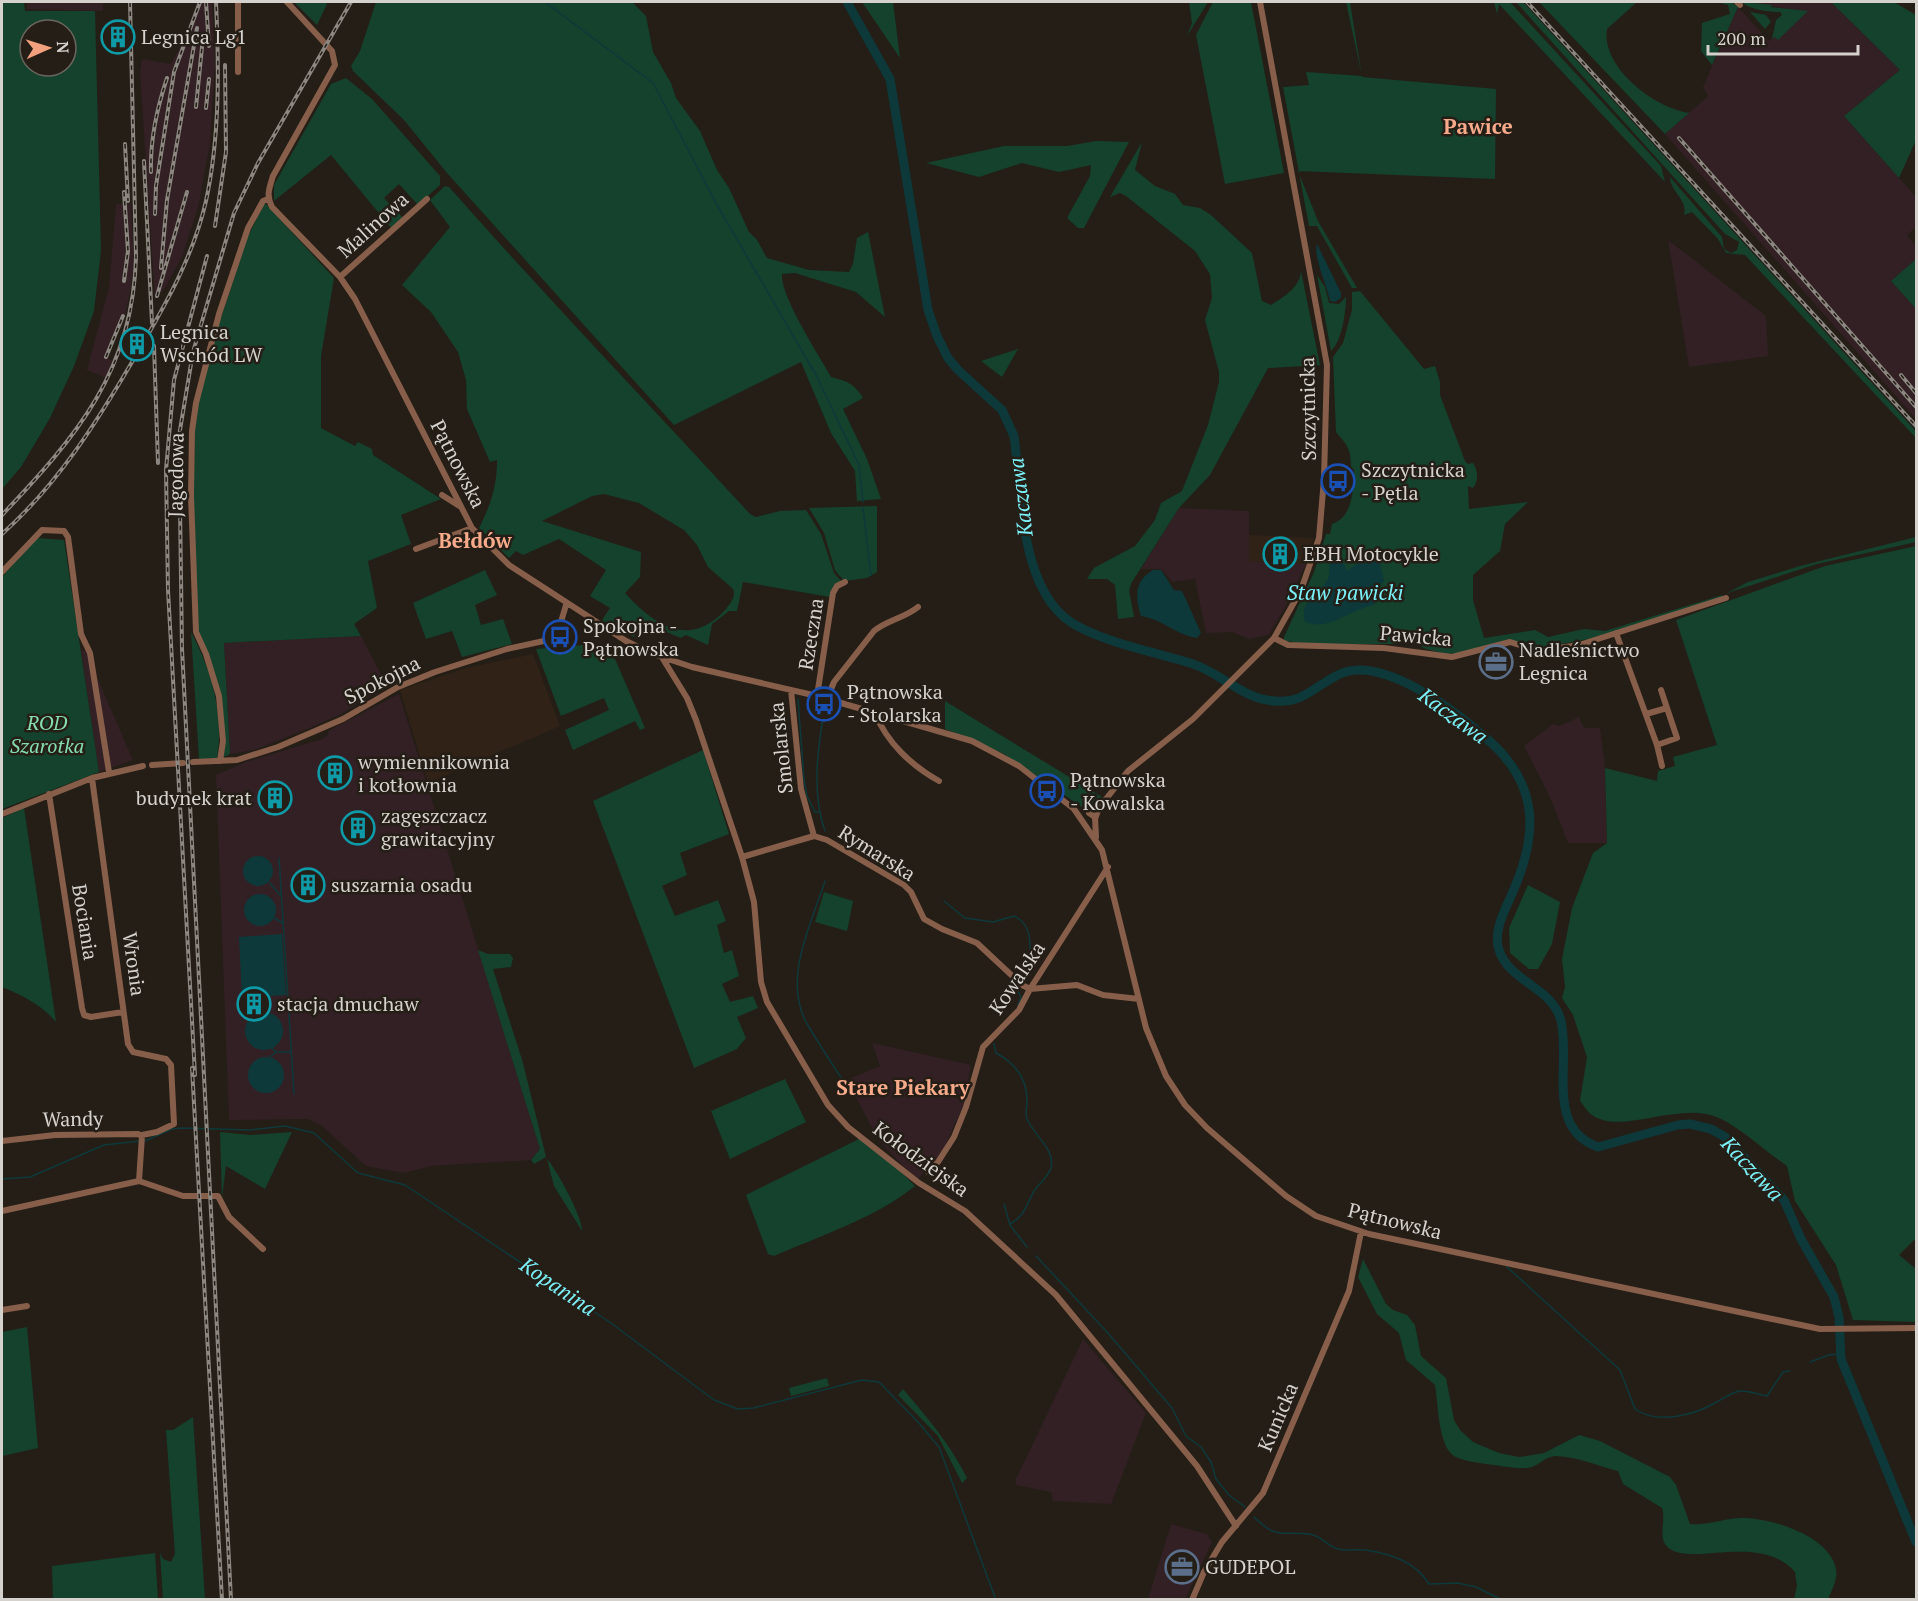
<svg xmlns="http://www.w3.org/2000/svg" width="1918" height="1601" viewBox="0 0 1918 1601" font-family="'PT Serif',serif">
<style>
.commercial{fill:#312217}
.industrial{fill:#322024}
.green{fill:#14422c;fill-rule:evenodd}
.water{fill:#0e393b}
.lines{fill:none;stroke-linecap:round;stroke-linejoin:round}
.stream{stroke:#0e393b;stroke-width:1.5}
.river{stroke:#0e393b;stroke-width:9}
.minor{stroke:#875e4a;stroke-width:6}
.rail-casing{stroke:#8c8781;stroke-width:4}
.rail{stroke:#241e16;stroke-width:1.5;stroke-dasharray:4.5;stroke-linecap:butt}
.labels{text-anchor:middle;stroke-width:5;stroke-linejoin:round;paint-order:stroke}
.poi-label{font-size:20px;fill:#d5d1cc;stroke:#241e16;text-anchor:start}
.street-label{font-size:20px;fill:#d5d1cc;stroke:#241e16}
.park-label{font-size:20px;font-style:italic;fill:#85dcaf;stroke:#241e16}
.neighbourhood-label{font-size:21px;font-weight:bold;fill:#f7ab8b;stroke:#241e16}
.water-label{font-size:21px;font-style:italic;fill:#7bf0f7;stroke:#241e16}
</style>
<rect width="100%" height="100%" fill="#241e16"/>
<!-- commercial -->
<path class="commercial" d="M1249 535 1314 538 1306 564 1249 561Z
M533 654 560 726 428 783 400 690 466 668Z"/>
<!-- industrial -->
<path class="industrial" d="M27 2H103V11L27 9Z
M198 2H212L215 65 210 143 198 208 182 257 165 288 155 300 140 72 142 59 171 64 183 41Z
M1746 2H1831L1900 70 1844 116 1916 197V227L1907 235 1916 246V259L1891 281 1916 309V419L1665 134 1708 96 1703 87 1738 7 1769 41 1775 36 1778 39 1807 12Z
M116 204H131L134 267 126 312 107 358 113 361 106 378 87 370 109 287Z
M1668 240 1766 316 1768 356 1689 367Z
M1179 508 1249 511V561L1306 564 1288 602 1269 635 1249 639 1232 632 1206 633 1195 579 1172 582 1161 569H1141Z
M361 636 387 686 341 714 312 727 254 750 230 754 224 643Z
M91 649 96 675 133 760 99 772 81 651Z
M399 694 540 1149 531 1160 431 1166 404 1173 366 1166 322 1126 308 1119 229 1120 216 775 246 762 322 739 328 735V731Z
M1579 717 1584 728H1600L1605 768 1607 843H1568L1549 795 1524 746 1553 724 1560 726Z
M872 1043 971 1065 963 1106 941 1155 917 1180 879 1141 847 1080 880 1066Z
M1083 1339 1146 1413 1111 1504 1053 1501 1051 1492 1016 1485V1479Z
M1171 1524 1207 1534 1212 1542 1185 1599H1148Z"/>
<!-- green -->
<path class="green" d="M2 2H24L25 11H95L101 250 94 311 74 366 50 418 21 467 2 489ZM30 30H66V66H30Z
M294 2H325L327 4 317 25Z
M376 2H632L646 16 653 52 671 83 676 98 700 131 717 170 729 188 749 232 757 240 767 258 809 270 849 272 853 264 857 238 868 232 885 317 856 292 795 273 782 274C780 296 819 355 831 377 846 381 854 383 863 398L843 409 867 459 881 499 857 501 855 471 831 433 801 362 674 425 447 173 404 120 353 71 351 66 360 51Z
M862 2H893L900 58Z
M1189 2H1208L1187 36 1192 23Z
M1213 2H1251L1284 173 1225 184 1196 35Z
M1346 2H1350L1362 77 1496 89 1495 179 1298 171 1318 221 1357 288H1352L1317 226H1309L1283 87 1309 85 1306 72 1362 76Z
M1494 2H1510L1661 166 1665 182 1499 4 1497 14Z
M1516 2H1523L1915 430 1916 438 1745 255 1726 253 1718 239 1692 212 1684 215C1688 199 1670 192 1670 177L1722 237 1724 249 1731 253 1737 250 1739 242 1725 234Z
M1539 2H1637L1607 29C1601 68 1655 108 1689 113L1665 134Z
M1718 2H1732L1738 7 1712 65 1701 51 1702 23 1730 14 1728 5Z
M1742 2 1772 5 1771 7 1808 11 1778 40 1775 37 1772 39 1776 20 1782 15 1780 12C1771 12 1749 10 1742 2Z
M1831 2H1894L1916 15V140L1899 178 1844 116 1900 70Z
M1750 12 1766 15 1771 22 1765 29Z
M346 78 372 99 440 176V185L418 205 399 184 384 198 403 218 392 229 331 155 274 201V185L331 84Z
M1096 141 1129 142 1084 228H1078L1067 218 1090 176 1091 165 1059 172 1022 163 979 177 926 163 1004 146H1067Z
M1142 142 1135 170 1155 186 1175 194 1183 205 1200 208 1211 215 1252 253 1262 301 1271 305C1284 297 1300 287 1301 271L1320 365 1268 368 1210 475 1179 508 1132 582 1129 590 1134 617 1118 619 1115 585 1107 579H1087L1094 568 1135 546 1155 520 1161 503 1182 491 1208 425 1219 382V372L1205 320 1212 298 1210 274 1195 251 1126 196 1120 193 1110 197Z
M445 186 449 187C547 298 650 405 750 514L756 517 780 511 806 510 821 534 834 573 842 582 830 597 743 582 737 611H729L712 624 708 645 686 635 681 638 642 622 634 637 602 620 610 608 590 596 606 570 559 539 523 555 516 551 509 558 479 528C491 504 497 486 497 460L490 462 467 409 466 380 458 352 431 312 402 285 450 227 430 200ZM604 494 639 503 684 530 697 545 708 567 733 589C736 597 731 602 726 609 690 649 655 626 625 593L640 577 641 552 542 521 592 496Z
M265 203 334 278 321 356V428L355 446 358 442 372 449 373 455 441 499 401 515 411 544 368 561 377 608 354 624 361 636 224 643 230 754 224 757 220 690 198 632 193 518 195 429 198 403 213 342 248 236Z
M1916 259V309L1891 281Z
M1317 275 1325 287 1329 303 1339 304 1346 297C1346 312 1342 341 1331 351Z
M1360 291 1424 369 1435 366 1440 382V395L1465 461 1468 464 1473 463C1478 470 1479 481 1473 488L1468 486 1469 509 1528 502 1505 524 1500 551 1473 575V600L1484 638 1535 630 1548 637 1584 629 1605 631 1722 595 1724 597 1589 639 1539 648 1508 640 1460 653 1446 654 1426 649 1411 641 1393 644H1312L1284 641V637L1314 572 1326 534H1330L1332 524C1354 516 1353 489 1354 470L1351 466C1351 448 1346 444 1336 432L1333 357 1343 343 1352 310V292Z
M1018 349 1002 377 981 361 1015 350Z
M877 506V572L867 578 844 581 835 570 824 533 809 508Z
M1916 537V542L1817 564 1727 593 1748 582 1800 566Z
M37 538 64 540 99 772 2 809V577Z
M1916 546V1238L1899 1255 1916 1269V1322L1853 1320 1836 1265 1795 1201 1787 1166C1766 1152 1741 1128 1719 1118 1680 1100 1621 1136 1592 1115 1587 1112 1584 1105 1580 1101L1587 1057 1573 1015 1562 998 1565 987 1562 959 1572 908 1593 853 1607 843 1605 768 1657 781 1658 771 1675 766 1673 757 1717 745 1676 620 1825 566Z
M485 570 497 595 475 605 481 625 503 619 512 644 462 657 452 631 426 639 413 603Z
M191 632C212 671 224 714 217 758L199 759Z
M583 645 615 659 645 728 640 730 635 721 573 750 565 730 609 710 604 698 561 716 536 649Z
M945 701 1102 797C1098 805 1091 809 1082 807L1004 754 945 729Z
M703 750 729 834 680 853 687 875 662 886 675 916 718 900 726 921 717 925 724 953 732 950 739 976 722 984 730 1002 753 996 758 1008 737 1017 746 1038 737 1049 694 1068 593 801Z
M24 808 56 1022C43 1006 22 995 2 987V818Z
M1528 885 1560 902 1552 944 1538 969H1529L1510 953 1509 928Z
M824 892 853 901 847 931 815 922Z
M478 950 488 954H510L513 958 511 967 493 969 523 1063 546 1157 534 1164 531 1160 540 1149Z
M785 1079 806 1122 730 1159 711 1111Z
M220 1132 250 1135 292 1132 265 1189 226 1166 222 1198Z
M859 1139 891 1162 915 1186C875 1218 820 1236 774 1256L768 1254 746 1195Z
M547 1159C557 1170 583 1218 582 1231L554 1186Z
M1363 1259 1386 1304 1393 1310 1407 1315 1415 1325 1421 1356 1446 1378 1454 1420 1460 1430 1473 1442 1499 1453 1519 1457 1544 1453 1579 1435 1600 1441 1670 1477 1676 1485 1690 1524C1709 1526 1726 1517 1745 1518 1773 1519 1830 1536 1836 1569 1838 1579 1832 1590 1828 1599H1794L1797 1586 1795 1572C1759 1530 1683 1571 1665 1544 1659 1536 1666 1518 1662 1508L1623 1484 1618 1471C1598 1466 1578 1457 1556 1456 1544 1456 1539 1467 1527 1468 1514 1469 1499 1465 1485 1464 1475 1462 1463 1461 1454 1456 1438 1446 1438 1402 1435 1385L1406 1360 1399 1333 1377 1314 1358 1277Z
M27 1327 38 1448 2 1456V1332Z
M827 1378 829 1386 791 1396 789 1388Z
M903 1389C927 1417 950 1444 967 1478L962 1483 938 1436 898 1395Z
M193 1417 205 1599H163L160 1553 163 1559 171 1562 175 1554 166 1430H173Z
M155 1553 158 1599H53L52 1566Z"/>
<!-- water -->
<path class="water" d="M1317 244 1341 293V298L1335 302 1330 301C1327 285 1313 257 1317 244Z
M1332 555 1340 556 1347 571 1365 558 1379 560 1384 581 1374 592 1366 594 1369 597 1377 598 1378 601C1373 607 1368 606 1361 609 1342 616 1326 630 1305 622 1298 598 1323 593 1328 578 1331 570 1328 562 1332 555Z
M1153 570H1161L1174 590 1182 591 1201 633 1197 638C1176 635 1162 619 1141 616 1135 597 1134 581 1153 570Z
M243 871a15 15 0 1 1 30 0a15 15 0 1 1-30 0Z
M244 910a16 16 0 1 1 32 0a16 16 0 1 1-32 0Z
M282 934 286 995 242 998 239 937Z
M245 1031a19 19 0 1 1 38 0a19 19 0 1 1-38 0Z
M248 1075a18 18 0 1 1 36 0a18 18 0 1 1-36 0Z"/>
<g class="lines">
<!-- stream -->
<path class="stream" d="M545 2 653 83 717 205 816 375 859 465 863 502
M863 508 871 575
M798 699 804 779 807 796 815 812H818
M825 831C811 793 818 745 825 706
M279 858 294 1094
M825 881C811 925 782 979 807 1024 818 1042 830 1061 842 1079L847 1082
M269 882 280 895
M944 901 965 918 993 922 1014 916C1032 924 1031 944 1029 961L1016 974
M274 918 283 923
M1011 979 1021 997 1018 1005
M994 1044 996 1053C1015 1063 1027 1078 1027 1101 1027 1106 1025 1114 1027 1119 1033 1134 1056 1150 1051 1168 1048 1177 1039 1184 1034 1191 1026 1205 1025 1216 1010 1224
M272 1048 276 1052H290
M270 1057 276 1052
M145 1141 172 1129 182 1128 249 1130 285 1126 314 1133 358 1173 405 1185 611 1323 714 1400 738 1409 753 1408 862 1380 879 1382 918 1422 939 1447 996 1600
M2 1179 30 1177 104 1145 140 1141
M1004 1204 1010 1225 1027 1247
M1036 1256 1107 1332 1172 1408 1186 1436 1201 1447 1211 1462 1216 1479 1229 1495 1245 1507
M1507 1267 1620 1370 1635 1409C1658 1425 1693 1415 1715 1403 1723 1399 1732 1392 1740 1391 1749 1390 1759 1395 1767 1396L1783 1372 1790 1371
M1810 1362 1829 1355 1840 1354
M1254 1517C1277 1540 1281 1531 1309 1534 1321 1535 1327 1546 1338 1549 1347 1551 1357 1549 1366 1550 1391 1554 1416 1562 1429 1584L1458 1583 1476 1587 1502 1600"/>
<!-- river -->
<path class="river" d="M847 2 890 79 928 310 937 336 948 358 958 370 1002 410 1014 436C1022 493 1019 598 1079 627 1114 645 1155 652 1193 664 1221 673 1244 700 1275 701 1303 703 1313 688 1336 676 1378 651 1455 711 1486 738 1540 784 1539 835 1511 896 1504 912 1493 932 1499 950 1509 982 1553 987 1561 1021 1571 1063 1545 1129 1598 1147L1678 1125 1690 1124 1711 1129 1725 1137 1784 1200 1801 1239 1834 1297 1839 1317 1841 1359 1916 1542"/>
<!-- minor -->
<path class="minor" d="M287 2 332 51 335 65 273 176C269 189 266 195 272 207L340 277 355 299 472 528 509 565 626 641 653 654 692 667 817 696 972 741 1019 766 1074 809 1102 850 1146 1028 1166 1076 1185 1105 1207 1128 1286 1196 1316 1216 1369 1234 1820 1329 1916 1328
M1737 2 1740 5
M238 72V2
M340 277 427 199
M442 495 461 507
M416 549 472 528
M2 572 42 530 64 531 68 537 81 634 90 653 109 772
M1616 633 1657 745 1677 738 1661 690
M1274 638 1288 645 1384 648 1452 657 1510 642 1538 651 1579 645 1726 598
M663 659 687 698 696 720 742 857 754 902 761 982 767 1002 828 1105 848 1127 919 1183 965 1211 1056 1295 1197 1466 1236 1526
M791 690 801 789 814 836
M817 696 833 593 837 586 845 582
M827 699 834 682 874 631C887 620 905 618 918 607
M875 713C887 743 912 766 939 781
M1646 714 1667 708
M1657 745 1662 766
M220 761 223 741 219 696 206 654 196 632 191 496 192 431 196 403 219 314 248 228 263 201 268 199
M193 762 237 760 278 747 343 719 398 687 435 672 507 649 553 639 558 632 566 605
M152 765 183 763
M92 778 128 1044 133 1052 166 1059 171 1065 174 1124 157 1132 142 1135
M49 794 82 1008 84 1015 91 1017 123 1012
M1089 813 1095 817 1096 837
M2 814 92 778 143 766
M1095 819 1099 808 1128 771 1193 719 1274 638 1301 590 1319 538 1324 479 1327 365 1260 2
M742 857 814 836 827 840 904 885 911 892 924 919 942 929 977 943 1022 985 1030 989 1077 985 1103 995 1139 999
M2 1141 55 1135 138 1134 142 1136 139 1181 2 1211
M928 1172 938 1162 954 1137 966 1107 983 1047 1019 1010 1030 989 1108 867
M139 1181 183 1196H218L229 1217 263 1249
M2 1310 27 1306
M1192 1600 1204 1572 1222 1542 1263 1493 1349 1291 1361 1232"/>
<!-- rail casing -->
<g class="rail-casing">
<path id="rail" d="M206 2 209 46
M1527 2 1916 426
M196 107 203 37
M206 108 209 79
M1679 138 1916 407
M125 144 128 201
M144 161 152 323
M151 172C150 140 157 108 167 78
M124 192 128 251 124 281
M155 214 156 186 174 72 200 2
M215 226 226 152 225 65
M161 268 167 200 197 28
M157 296 187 192
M154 346 158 463
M106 357 123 316
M1901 375 1916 393
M2 515C77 436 133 371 136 257L130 2
M2 534C58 484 97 422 135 357 164 307 193 258 206 201 220 137 219 67 216 2
M192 1068 222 1600
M195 1075 168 590 166 470 174 380 207 256
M231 1600 182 649 179 436 193 352 234 213 258 163 351 2"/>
</g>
<!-- rail -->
<use href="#rail" class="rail"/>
</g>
<!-- icons -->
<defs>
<g id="building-ring" transform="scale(1.725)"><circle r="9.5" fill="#241e16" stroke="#0f9aa8" stroke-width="1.5"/><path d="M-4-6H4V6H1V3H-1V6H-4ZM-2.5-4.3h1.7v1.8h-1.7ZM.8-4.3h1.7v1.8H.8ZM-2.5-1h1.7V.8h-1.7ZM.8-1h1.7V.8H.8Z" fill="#0f9aa8"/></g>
<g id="bus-ring" transform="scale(1.725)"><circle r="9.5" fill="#241e16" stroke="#1a4fb4" stroke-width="1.5"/><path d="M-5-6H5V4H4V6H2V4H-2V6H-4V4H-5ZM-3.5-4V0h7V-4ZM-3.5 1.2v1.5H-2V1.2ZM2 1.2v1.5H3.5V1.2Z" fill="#1a4fb4"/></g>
<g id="office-ring" transform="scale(1.725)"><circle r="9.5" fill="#241e16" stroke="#5c6f8a" stroke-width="1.5"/><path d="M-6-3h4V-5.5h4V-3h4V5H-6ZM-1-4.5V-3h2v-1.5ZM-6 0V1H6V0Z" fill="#5c6f8a"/></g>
</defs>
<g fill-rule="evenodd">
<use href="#building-ring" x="118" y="37"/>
<use href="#building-ring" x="137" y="344"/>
<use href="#bus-ring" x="1338" y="481"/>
<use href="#building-ring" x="1280" y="554"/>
<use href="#bus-ring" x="560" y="637"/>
<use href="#office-ring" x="1496" y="662"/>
<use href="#bus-ring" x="824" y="704"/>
<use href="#building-ring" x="335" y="773"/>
<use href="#bus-ring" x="1047" y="791"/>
<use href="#building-ring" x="275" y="798"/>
<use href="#building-ring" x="358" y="828"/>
<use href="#building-ring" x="308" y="885"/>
<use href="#building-ring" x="254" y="1004"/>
<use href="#office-ring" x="1182" y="1567"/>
</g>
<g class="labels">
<!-- poi labels -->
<g class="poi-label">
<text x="141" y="44">Legnica Lg1</text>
<text x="160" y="339">Legnica<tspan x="160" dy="23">Wschód LW</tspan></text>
<text x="1361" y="477">Szczytnicka<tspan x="1361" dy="23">- Pętla</tspan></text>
<text x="1303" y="561">EBH Motocykle</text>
<text x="583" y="633">Spokojna -<tspan x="583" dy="23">Pątnowska</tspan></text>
<text x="1519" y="657">Nadleśnictwo<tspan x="1519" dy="23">Legnica</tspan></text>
<text x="847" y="699">Pątnowska<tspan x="847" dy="23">- Stolarska</tspan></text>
<text x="358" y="769">wymiennikownia<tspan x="358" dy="23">i kotłownia</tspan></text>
<text x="1070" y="787">Pątnowska<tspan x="1070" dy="23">- Kowalska</tspan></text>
<text x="252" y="805" text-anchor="end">budynek krat</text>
<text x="381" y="823">zagęszczacz<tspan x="381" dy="23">grawitacyjny</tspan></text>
<text x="331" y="892">suszarnia osadu</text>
<text x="277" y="1011">stacja dmuchaw</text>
<text x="1205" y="1574">GUDEPOL</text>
</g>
<!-- street labels -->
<g class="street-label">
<text transform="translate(373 225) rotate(-42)" y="7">Malinowa</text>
<text transform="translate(1308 409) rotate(-91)" y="7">Szczytnicka</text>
<text transform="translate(458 464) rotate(63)" y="7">Pątnowska</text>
<text transform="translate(176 475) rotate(-89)" y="7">Jagodowa</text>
<text transform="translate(811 634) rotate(-81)" y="7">Rzeczna</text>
<text transform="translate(1416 636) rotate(5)" y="7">Pawicka</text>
<text transform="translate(382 680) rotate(-27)" y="7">Spokojna</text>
<text transform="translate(781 748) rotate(-96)" y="7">Smolarska</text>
<text transform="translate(877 853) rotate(32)" y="7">Rymarska</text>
<text transform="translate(85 922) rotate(81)" y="7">Bociania</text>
<text transform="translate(134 964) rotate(82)" y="7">Wronia</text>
<text transform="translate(1017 978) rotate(-56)" y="7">Kowalska</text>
<text transform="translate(73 1119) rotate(-1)" y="7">Wandy</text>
<text transform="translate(921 1159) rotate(36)" y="7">Kołodziejska</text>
<text transform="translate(1395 1221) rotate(14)" y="7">Pątnowska</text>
<text transform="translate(1278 1417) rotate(-67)" y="7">Kunicka</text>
</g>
<!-- park labels -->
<g class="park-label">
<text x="47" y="730">ROD<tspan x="47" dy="23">Szarotka</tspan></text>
</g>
<!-- neighbourhood labels -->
<g class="neighbourhood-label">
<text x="1478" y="134">Pawice</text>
<text x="475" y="548">Bełdów</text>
<text x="903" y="1095">Stare Piekary</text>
</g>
<!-- water labels -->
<g class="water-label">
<text transform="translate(1021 497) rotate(-97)" y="7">Kaczawa</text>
<text x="1345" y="600">Staw pawicki</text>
<text transform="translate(1453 716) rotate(36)" y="7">Kaczawa</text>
<text transform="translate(1752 1169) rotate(47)" y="7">Kaczawa</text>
<text transform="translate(558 1287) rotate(34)" y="7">Kopanina</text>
</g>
</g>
<!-- border -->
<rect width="1918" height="1601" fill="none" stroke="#d5d1cc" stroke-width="6"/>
<!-- north arrow -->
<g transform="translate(48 48) rotate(87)"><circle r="28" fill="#241e16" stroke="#6b665f" stroke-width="1.5"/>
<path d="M0-4.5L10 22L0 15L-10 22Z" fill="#f2a17e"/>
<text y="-9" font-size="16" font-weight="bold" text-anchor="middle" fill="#d5d1cc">N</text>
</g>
<!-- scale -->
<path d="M1708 45v9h150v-9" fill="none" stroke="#d5d1cc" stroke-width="3"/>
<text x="1717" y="45" font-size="18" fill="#d5d1cc" stroke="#241e16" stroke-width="4.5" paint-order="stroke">200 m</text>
</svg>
